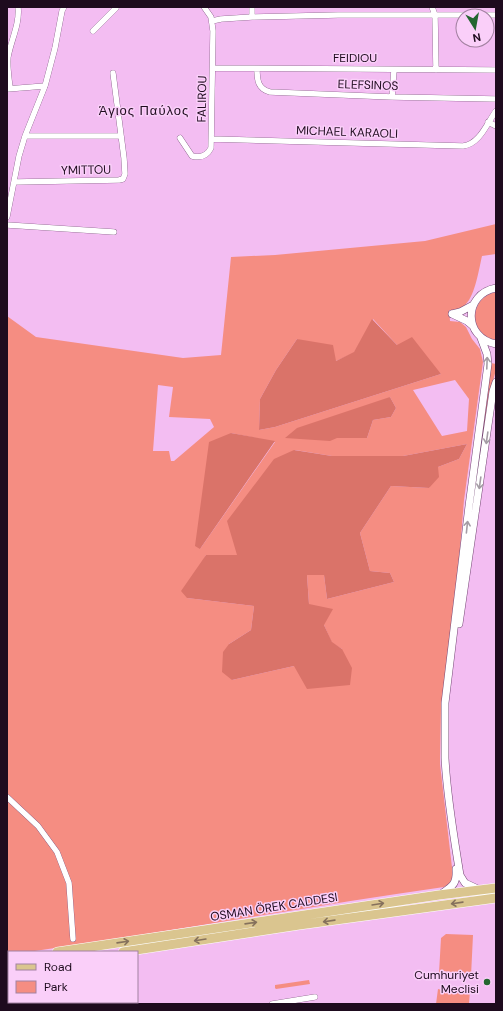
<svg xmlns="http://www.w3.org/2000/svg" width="503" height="1011" viewBox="0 0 503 1011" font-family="'DM Sans',sans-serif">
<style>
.green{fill:#f58d82;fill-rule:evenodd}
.forest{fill:#da7369}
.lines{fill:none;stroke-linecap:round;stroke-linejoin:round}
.minor-casing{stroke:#734473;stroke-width:6}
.tertiary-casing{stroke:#734473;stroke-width:8}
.primary-casing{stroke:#fff;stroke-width:10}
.minor{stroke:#fff;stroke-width:5.5}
.tertiary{stroke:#fff;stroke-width:7}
.primary{stroke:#dac58f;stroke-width:9}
.oneway{stroke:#a59da5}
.oneway2{stroke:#85715c}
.poi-dot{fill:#246630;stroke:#facff9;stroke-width:1.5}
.labels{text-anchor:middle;stroke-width:3;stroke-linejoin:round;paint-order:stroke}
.street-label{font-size:12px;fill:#1e0b1e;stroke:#facff9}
.poi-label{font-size:12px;fill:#1e0b1e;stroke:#facff9;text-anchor:end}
.neighbourhood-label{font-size:13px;letter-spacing:1px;fill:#1e0b1e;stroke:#facff9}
</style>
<rect width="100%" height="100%" fill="#f3bdf2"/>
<!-- green -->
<path class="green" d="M496 224V254L482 256C479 269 475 295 466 304 462 309 455 310 449 310L450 321 460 322 466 327 472 339 480 349 483 362 464 500 460 550 441 709 440 764 453 876 450 883 444 887C305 907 167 932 28 952H9V955H7V316L36 337 183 358 221 355 231 257 275 255 425 241ZM373 319 397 345 441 374 275 427 259 430 260 399 276 370 297 339 336 361 354 353ZM455 380 469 399 467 431 442 436 413 390ZM158 385 173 387 169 417 210 419 214 427 174 461H171L169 451H153ZM390 397 396 408 391 417 373 420 367 438H337ZM231 433 275 442 200 549ZM467 444 459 459 438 467 429 488 391 486 360 533 370 571 390 573 394 582 327 599 324 575H307L309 604 324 625 332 643 342 649 294 666 232 680 229 644 251 630 254 606 187 598 206 555H237L295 450 332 456H403Z
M496 292V340C468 335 468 298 496 292Z
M491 363 496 364V370L491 388 458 608Z
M446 934 473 935 471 976H469V974L443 971V973H439L441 938Z
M309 980 310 984 276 989 275 988V985Z
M7 981H9V1002H87V1004H7Z
M438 989 442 990 468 992V990H470L469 1004H436Z"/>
<!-- forest -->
<path class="forest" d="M372 319 397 345 412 337 441 374 275 427 259 430 260 399 276 370 297 339 333 345 336 361 354 352Z
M390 397 396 408 391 417 373 420 367 438H337L330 441 285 438 297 428Z
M231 433 275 441 200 549 195 546 209 442Z
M467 444 459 459 438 467 439 477 429 488 391 486 360 533 370 571 390 573 394 582 327 599 324 575H307L309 604 333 609 324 625 332 642 342 649 352 668 350 685 307 689 294 666 232 680 222 672 223 652 229 644 251 630 254 606 187 598 181 591 206 555H237L227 521 274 459 294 450 332 456H403Z
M68 1002H125L126 1004H68Z"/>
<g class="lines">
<!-- minor casing -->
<g class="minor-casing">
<path id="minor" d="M252 7V17
M432 7 435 15 436 70
M212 21 221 19 252 17 338 15H496
M93 31 116 8 115 7
M213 68 496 70
M257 69C257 80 258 89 270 92L392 97 496 99
M10 88C9 78 7 67 8 57 11 40 20 24 18 7
M7 89 45 86
M392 97 394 70
M488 122 496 126
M25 136H121
M180 138 192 156C200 158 207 156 211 148L213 31 211 17 204 7
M212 139 463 146C480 144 487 123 496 111
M15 182 119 180 123 179 125 174 124 158 113 73
M7 217 19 156 25 136 45 86 55 48 62 11 64 7
M7 225 114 232
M7 797 38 826 57 852 69 883 73 939
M272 1004 315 997"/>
</g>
<!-- tertiary casing -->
<g class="tertiary-casing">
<path id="tertiary" d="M496 288C463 294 463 338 496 344
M452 314 467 321 473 326
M452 314 460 312 473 305
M459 624 493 391 496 382
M480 890 465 883 460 875C454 837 447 798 445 758 445 740 445 721 445 703L469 506 488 364 487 354 481 338
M441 894C453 886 457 884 456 869"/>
</g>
<!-- primary casing -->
<g class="primary-casing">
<path id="primary" d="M57 952 439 895 496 888
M123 952 299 925 496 898
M7 960 9 959
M7 970 9 969"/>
</g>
<!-- minor -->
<use href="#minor" class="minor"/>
<!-- tertiary -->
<use href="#tertiary" class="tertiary"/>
<!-- primary -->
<use href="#primary" class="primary"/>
</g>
<!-- one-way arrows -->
<defs><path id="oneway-shaft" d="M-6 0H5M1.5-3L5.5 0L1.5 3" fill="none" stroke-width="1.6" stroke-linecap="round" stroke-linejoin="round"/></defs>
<g class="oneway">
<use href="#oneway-shaft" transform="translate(487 363) rotate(-88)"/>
<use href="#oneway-shaft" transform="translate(487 438) rotate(98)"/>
<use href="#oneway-shaft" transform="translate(480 483) rotate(98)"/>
<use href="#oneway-shaft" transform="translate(467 527) rotate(-84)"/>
</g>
<g class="oneway2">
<use href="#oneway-shaft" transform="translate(457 903) rotate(172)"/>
<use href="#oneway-shaft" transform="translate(378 904) rotate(-9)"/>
<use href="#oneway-shaft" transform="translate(329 921) rotate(172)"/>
<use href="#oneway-shaft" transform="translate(251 923) rotate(-8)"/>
<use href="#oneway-shaft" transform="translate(200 940) rotate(171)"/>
<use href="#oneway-shaft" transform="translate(123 942) rotate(-8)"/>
</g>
<!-- markers -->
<circle class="poi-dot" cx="487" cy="982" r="4"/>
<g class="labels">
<!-- street labels -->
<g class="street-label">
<text x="355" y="62">FEIDIOU</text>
<text transform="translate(368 85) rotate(2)" y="4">ELEFSINOS</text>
<text transform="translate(202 99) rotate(-89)" y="4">FALIROU</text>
<text transform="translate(347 132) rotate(2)" y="4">MICHAEL KARAOLI</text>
<text transform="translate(86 170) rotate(-1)" y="4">YMITTOU</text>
<text transform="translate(274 907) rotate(-9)" y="4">OSMAN ÖREK CADDESI</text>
</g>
<!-- poi labels -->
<g class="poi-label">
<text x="479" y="979">Cumhuriyet<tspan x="479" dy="14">Meclisi</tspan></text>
</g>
<!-- neighbourhood labels -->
<g class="neighbourhood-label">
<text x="144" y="115">Άγιος Παύλος</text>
</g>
</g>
<!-- border -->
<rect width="503" height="1011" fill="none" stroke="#1e0b1e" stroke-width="16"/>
<!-- legend -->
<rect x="8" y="951" width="130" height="52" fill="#facff9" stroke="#a281a1"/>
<rect x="16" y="964" width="20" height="6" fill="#dac58f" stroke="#a281a1"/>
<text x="44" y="971" font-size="12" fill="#1e0b1e">Road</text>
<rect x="16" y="981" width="20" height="12" fill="#f58d82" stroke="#a281a1"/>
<text x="44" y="991" font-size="12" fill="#1e0b1e">Park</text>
<!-- north arrow -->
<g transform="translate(475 28) rotate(169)"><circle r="19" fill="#facff9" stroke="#a281a1"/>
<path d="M0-3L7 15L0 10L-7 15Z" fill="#246630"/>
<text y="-6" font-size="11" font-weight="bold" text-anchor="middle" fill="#1e0b1e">N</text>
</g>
</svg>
